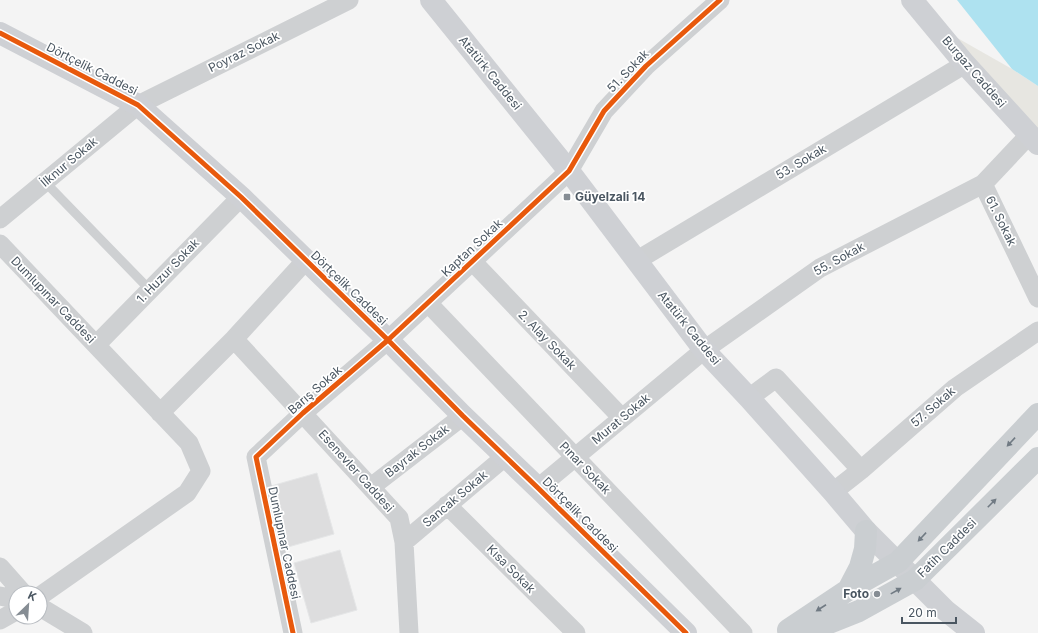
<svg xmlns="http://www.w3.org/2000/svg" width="1038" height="633" viewBox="0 0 1038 633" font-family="Inter,sans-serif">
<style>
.sand{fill:#e7e6e1}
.water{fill:#aee2f0}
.building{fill:#ddddde;stroke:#e5e6e7}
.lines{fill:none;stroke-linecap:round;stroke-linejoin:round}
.lane{stroke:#ced0d2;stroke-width:9}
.street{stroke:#ced0d2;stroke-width:19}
.secondary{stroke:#ced0d4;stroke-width:22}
.primary{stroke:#caced1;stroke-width:22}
.cycleway-casing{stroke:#fff;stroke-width:8}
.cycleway{stroke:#e8590c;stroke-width:5}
.oneway{fill:#707a83}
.poi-dot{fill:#868d94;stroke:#fff;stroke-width:1.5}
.labels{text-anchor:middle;stroke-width:3.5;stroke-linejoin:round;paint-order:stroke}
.street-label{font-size:12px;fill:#4a5661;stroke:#fff}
.poi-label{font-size:12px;font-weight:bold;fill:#4a5661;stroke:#fff;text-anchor:start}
</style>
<rect width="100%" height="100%" fill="#f4f4f4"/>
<!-- sand -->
<path class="sand" d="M931 23 1012 69 1038 86V148Z"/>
<!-- water -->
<path class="water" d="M957 0H1038V86L1012 69Z"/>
<!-- building -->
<path class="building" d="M317 473 334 534 288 547 271 486Z
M340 550 357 610 311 623 294 563Z"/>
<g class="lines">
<!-- lane -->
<path class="lane" d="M45 182 150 290"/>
<!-- street -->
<path class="street" d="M1030 134 983 184 1038 298
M0 219 138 105 349 0
M0 244 189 443 201 471 187 493 40 596
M472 261 622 418
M636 261 965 64
M428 303 743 633
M234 339 399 518 404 542 409 633
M96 345 241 197
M749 398 776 378 861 470
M160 413 234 339 306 260
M371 487 463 416
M538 488 704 350 820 268 983 184
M833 492 861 470 955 388 1038 331
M447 505 576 633
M404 542 506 456
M0 567 23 593
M0 596 16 599
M40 607 83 633
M0 620 16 611
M293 633 256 457 303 413 388 340 569 171 604 111 646 66 720 0"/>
<!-- secondary -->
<path class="secondary" d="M431 0 569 171 704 350 749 398 833 492 866 531 945 610 974 633
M912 0 965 64 1038 144
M0 33 138 105 241 197 388 340 463 416 538 488 686 633"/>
<!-- primary -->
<path class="primary" d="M848 590 898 562 1038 414
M788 630 848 590 860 567 865 549 866 531
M796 633 819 627 859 611 915 580 1038 458"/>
<!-- cycleway casing -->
<g class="cycleway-casing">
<path id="cycleway" d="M0 33 138 105 241 197 388 340 463 416 538 488 686 633
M293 633 256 457 303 413 388 340 569 171 604 111 646 66 720 0"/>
</g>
<!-- cycleway -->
<use href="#cycleway" class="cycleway"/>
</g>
<!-- one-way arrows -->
<defs><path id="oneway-solid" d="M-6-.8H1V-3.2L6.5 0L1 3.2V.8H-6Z"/></defs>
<g class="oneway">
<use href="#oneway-solid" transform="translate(1011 442) rotate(133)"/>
<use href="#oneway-solid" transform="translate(992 503) rotate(-45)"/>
<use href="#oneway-solid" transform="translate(922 537) rotate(133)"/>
<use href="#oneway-solid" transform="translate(896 591) rotate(-29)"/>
<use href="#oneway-solid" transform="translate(821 608) rotate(147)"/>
</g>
<!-- markers -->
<g class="poi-dot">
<rect x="563" y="193" width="8" height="8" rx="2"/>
<circle cx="877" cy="594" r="4"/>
</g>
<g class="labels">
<!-- street labels -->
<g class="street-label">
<text transform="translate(244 52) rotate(-26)" y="4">Poyraz Sokak</text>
<text transform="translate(92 69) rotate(27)" y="4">Dörtçelik Caddesi</text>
<text transform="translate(628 71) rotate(-46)" y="4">51. Sokak</text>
<text transform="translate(974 72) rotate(49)" y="4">Burgaz Caddesi</text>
<text transform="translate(490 73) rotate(51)" y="4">Atatürk Caddesi</text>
<text transform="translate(69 162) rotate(-40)" y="4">İlknur Sokak</text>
<text transform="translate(801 162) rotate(-31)" y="4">53. Sokak</text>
<text transform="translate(1001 221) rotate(64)" y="4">61. Sokak</text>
<text transform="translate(472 248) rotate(-43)" y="4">Kaptan Sokak</text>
<text transform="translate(839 259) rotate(-29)" y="4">55. Sokak</text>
<text transform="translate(168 271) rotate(-46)" y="4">1. Huzur Sokak</text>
<text transform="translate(349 288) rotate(44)" y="4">Dörtçelik Caddesi</text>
<text transform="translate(53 300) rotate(46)" y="4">Dumlupınar Caddesi</text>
<text transform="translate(689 328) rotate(51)" y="4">Atatürk Caddesi</text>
<text transform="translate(547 340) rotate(46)" y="4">2. Alay Sokak</text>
<text transform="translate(315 390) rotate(-41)" y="4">Barış Sokak</text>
<text transform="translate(933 407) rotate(-41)" y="4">57. Sokak</text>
<text transform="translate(621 419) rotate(-40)" y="4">Murat Sokak</text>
<text transform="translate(417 451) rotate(-38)" y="4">Bayrak Sokak</text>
<text transform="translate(585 468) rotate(46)" y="4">Pınar Sokak</text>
<text transform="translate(356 471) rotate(48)" y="4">Esenevler Caddesi</text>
<text transform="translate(455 499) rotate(-40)" y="4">Sancak Sokak</text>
<text transform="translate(580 515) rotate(45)" y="4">Dörtçelik Caddesi</text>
<text transform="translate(284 543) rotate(78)" y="4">Dumlupınar Caddesi</text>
<text transform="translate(947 548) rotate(-45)" y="4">Fatih Caddesi</text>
<text transform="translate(511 569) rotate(45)" y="4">Kısa Sokak</text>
</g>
<!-- poi labels -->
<g class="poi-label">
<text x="575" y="201">Güyelzali 14</text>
<text x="869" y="598" text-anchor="end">Foto</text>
</g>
</g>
<!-- north arrow -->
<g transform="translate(28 605) rotate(25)"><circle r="19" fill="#ffffff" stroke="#b7bbc0"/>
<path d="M0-3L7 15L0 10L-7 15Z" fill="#868d94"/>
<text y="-6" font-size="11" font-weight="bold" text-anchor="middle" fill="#4a5661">K</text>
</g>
<!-- scale -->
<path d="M902 617v6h54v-6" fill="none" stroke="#4a5661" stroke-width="2"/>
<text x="908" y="617" font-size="12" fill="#4a5661" stroke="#ffffff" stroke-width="3" paint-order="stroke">20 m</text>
</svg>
